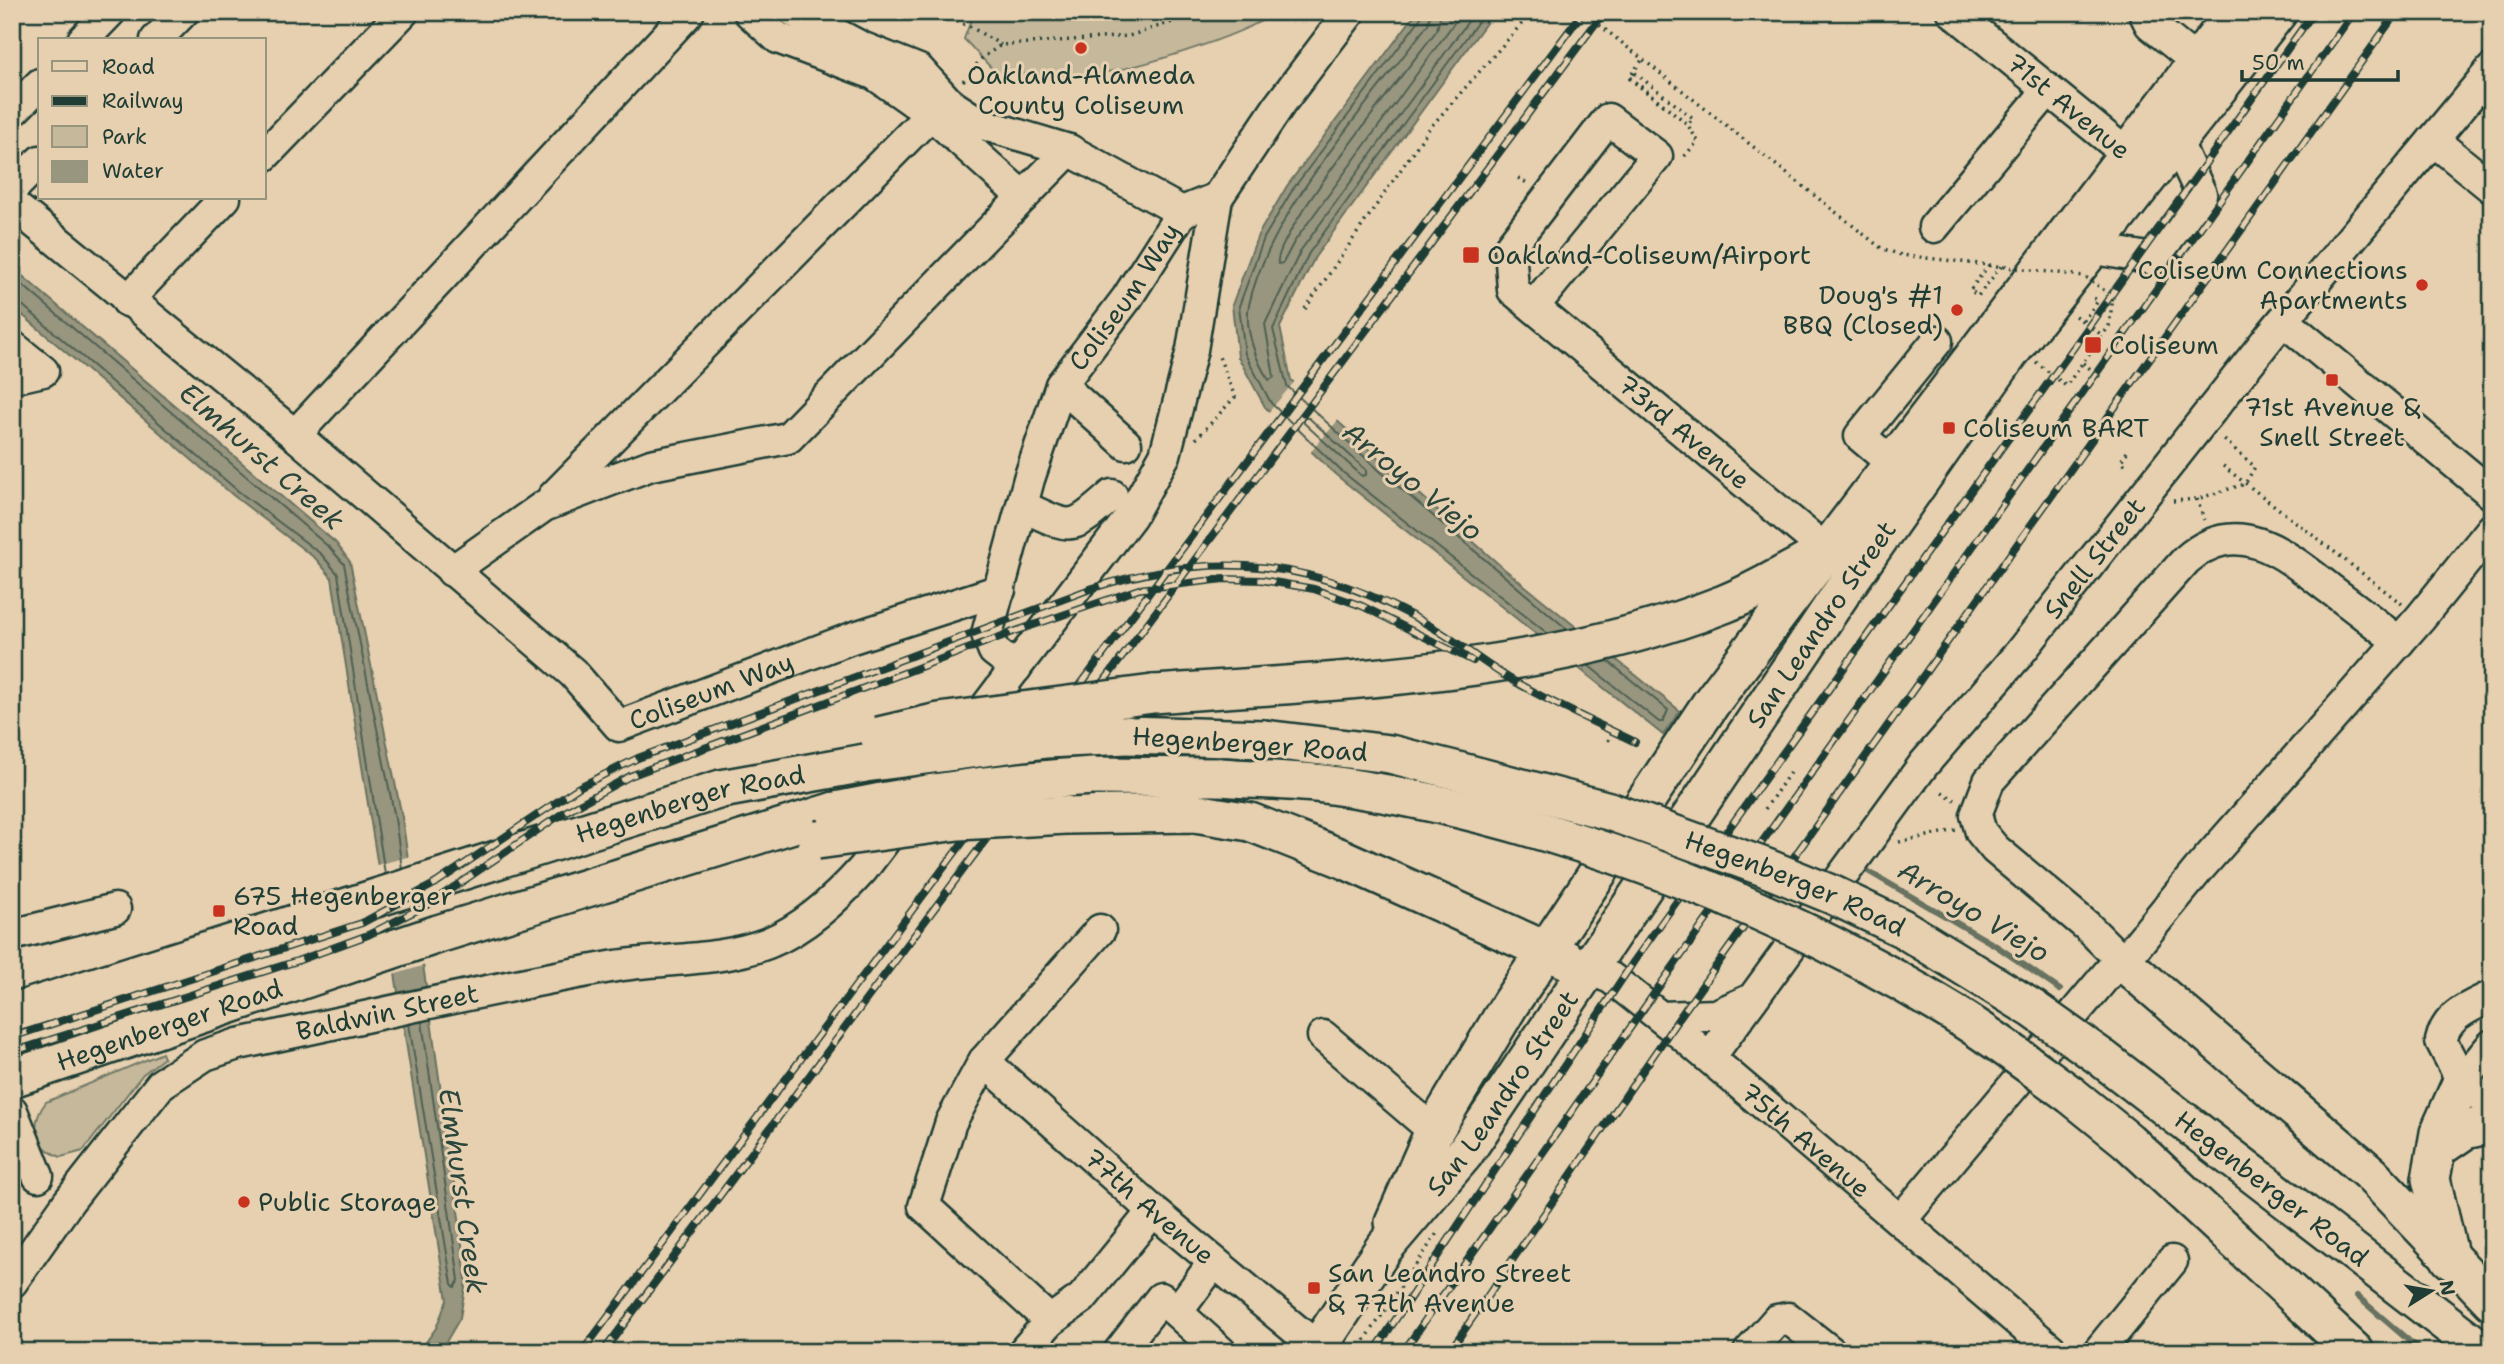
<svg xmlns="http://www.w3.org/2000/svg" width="2504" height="1364" viewBox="0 0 2504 1364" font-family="'Shantell Sans',sans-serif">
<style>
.green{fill:#c6b89b;stroke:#727a68;stroke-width:2}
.water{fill:#98967f;stroke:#687261;stroke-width:2}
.pier{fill:#e7d0b0}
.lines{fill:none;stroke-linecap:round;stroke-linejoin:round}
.shore{stroke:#4f6152;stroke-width:2}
.stream{stroke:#687261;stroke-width:6}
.minor-casing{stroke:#1f3d34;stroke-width:35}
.major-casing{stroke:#1f3d34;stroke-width:42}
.path{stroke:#1f3d34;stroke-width:3.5;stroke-dasharray:2 5;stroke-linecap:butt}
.minor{stroke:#e7d0b0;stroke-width:30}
.major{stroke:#e7d0b0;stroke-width:37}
.rail-casing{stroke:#1f3d34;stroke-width:8}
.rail{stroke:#e7d0b0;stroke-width:5;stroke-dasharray:16;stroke-linecap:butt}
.major-bridge-casing{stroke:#1f3d34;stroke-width:42;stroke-linecap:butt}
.path-bridge{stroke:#1f3d34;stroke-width:3.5;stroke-dasharray:2 5;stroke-linecap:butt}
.major-bridge{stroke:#e7d0b0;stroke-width:37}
.poi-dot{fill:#c8321e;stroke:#e7d0b0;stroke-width:2.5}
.labels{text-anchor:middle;stroke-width:6;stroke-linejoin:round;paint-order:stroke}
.poi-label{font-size:26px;fill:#1f3d34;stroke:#e7d0b0;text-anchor:start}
.street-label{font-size:26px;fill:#1f3d34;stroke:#e7d0b0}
.water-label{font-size:28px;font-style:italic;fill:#2b463c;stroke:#e7d0b0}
</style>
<rect width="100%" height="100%" fill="#e7d0b0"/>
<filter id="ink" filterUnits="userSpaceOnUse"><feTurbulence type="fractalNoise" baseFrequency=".0143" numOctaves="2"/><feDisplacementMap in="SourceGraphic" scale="14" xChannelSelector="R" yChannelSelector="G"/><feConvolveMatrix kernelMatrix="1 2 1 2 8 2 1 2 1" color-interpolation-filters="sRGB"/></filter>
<g filter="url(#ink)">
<!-- green -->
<path class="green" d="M974 12H1277C1239 37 1128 73 1083 75 1054 76 1025 74 996 73L964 39Z
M162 1053 164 1058 143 1074 83 1151 61 1157C34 1147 29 1125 46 1102Z"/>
<!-- water -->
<path class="water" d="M1417 12H1494L1315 257 1280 327 1291 380 1503 568 1680 711 1663 735 1336 475 1265 407 1238 357 1232 305 1258 235 1287 186Z
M12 267 336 543 350 562 402 817 460 1225 466 1281 460 1318 440 1352H419L436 1328 447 1300 332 578 316 559 234 496 12 306Z"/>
<!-- pier -->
<path class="pier" d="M1296 380 1339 419 1309 454 1267 414Z
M411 856 425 965 390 976 373 866Z"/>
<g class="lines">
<!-- shore -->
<path class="shore" d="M1422 12 1420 19 1293 189 1264 238 1239 306 1245 354 1271 403 1340 470 1547 633
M1431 12 1428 24C1371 101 1269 212 1249 305 1244 328 1256 362 1269 380L1274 377 1265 324 1301 250 1475 12
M1441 12 1437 30C1413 62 1271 238 1278 264L1283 263 1294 242 1462 12
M1485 12 1309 253 1273 329 1287 386 1380 471 1567 629
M12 276 330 548 344 564 395 818 402 869
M12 301 20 303 238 491 321 554 338 574 385 874
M1304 418H1309L1366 470V475L1362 476 1304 423Z
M1589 666 1659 722H1663L1668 710 1608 661
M409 1024 452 1284 455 1287 459 1280 422 1022"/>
<!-- stream -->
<path class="stream" d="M1866 870 1998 947 2060 990
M2357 1296 2422 1352"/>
<!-- minor casing -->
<g class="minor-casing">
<g id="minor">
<path d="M795 12 861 47 919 70 950 104 979 123 1069 150 1182 212 1217 198 1280 104 1350 12"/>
<path id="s1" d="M1953 12 2143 167"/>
<path d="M2144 12 2150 24 2213 75"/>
<path d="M83 40 110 12"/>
<path d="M156 40 183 12"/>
<path d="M12 112 40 84"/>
<path d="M2433 140 2492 188"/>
<path d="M264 156 403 12"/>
<path d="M12 189 40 161"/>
<path d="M1023 197 1069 150"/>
<path id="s2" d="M12 204 295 435 573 673 619 726 852 638 1000 590"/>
<path d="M1934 227 2048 90"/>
<path d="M2090 248 2153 259 2201 194 2177 142"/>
<path d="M127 301 225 198"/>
<path id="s3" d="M1534 306 1657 156 1608 119 1510 247 1513 290 1844 565"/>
<path d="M2284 321 2492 494"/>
<path d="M12 346 43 371 12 378"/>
<path d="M1061 385 1126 444"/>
<path d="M295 435 689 12"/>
<path d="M1892 463 1860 436 1937 341"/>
<path d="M553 497 931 114 874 74 778 38 749 12"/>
<path d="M1022 506C1073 529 1069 533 1112 495"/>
<path d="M452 571 544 506 598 485 651 465 788 438 1023 197 931 114"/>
<path id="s4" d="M1016 668 994 651 987 634 1029 479 1061 385 1127 298 1182 212"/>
<path d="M1100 930 984 1061 951 1122 924 1206 1050 1321 1082 1298 1153 1211"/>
<path d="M12 935 115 909"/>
<path d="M2123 962 2087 926 1995 849 1981 832 1976 815 1989 781 2186 560C2238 514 2285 554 2330 589 2353 606 2376 624 2399 642"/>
<path id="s5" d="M1588 969 1611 978 1673 1027 2054 1352"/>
<path d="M2492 996C2470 1007 2447 1014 2441 1041L2462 1081 2492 1105"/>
<path d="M1661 1017 1716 1015 1752 999"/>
<path d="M1323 1036 1434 1131"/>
<path id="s6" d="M1710 1057 1924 764 2017 656 2270 336 2492 69"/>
<path id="s7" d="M984 1061 1153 1211 1318 1348"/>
<path d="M2462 1081 2492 1045"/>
<path d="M12 1111 38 1176"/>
<path d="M1901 1220 2109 972 2123 962 2198 870 2420 618 2492 529"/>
<path id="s8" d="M12 1282 69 1201 161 1084 205 1055 238 1044C364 1018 490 988 616 966 667 958 718 962 768 943 805 928 836 899 863 869L1131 516 1165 455 1192 350 1217 198"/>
<path d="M1177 1312 1214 1262"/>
<path d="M1023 1352 1050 1321"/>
<path d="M1119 1352 1161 1298 1221 1352"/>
<path d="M1749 1352 1777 1320 1788 1318 1831 1352"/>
<path d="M2098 1352 2172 1261"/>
</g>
</g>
<!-- major casing -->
<g class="major-casing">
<g id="major">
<path d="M1153 694C1345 680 1542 675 1724 604 1755 592 1784 574 1814 558"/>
<path d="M1127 735 1264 739"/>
<path d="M1093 776 1220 777"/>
<path d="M1066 815 1195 813 1250 822 1341 858 1567 960"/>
<path d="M2123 962 2371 1174 2492 1301"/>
<path id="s9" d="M12 1013 721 789 865 763"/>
<path id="s10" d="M2102 1058 2484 1352"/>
<path id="s11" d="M12 1078 438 934 835 811"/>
<path d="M2071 1095 2128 1141 2355 1352"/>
<path d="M2437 1149 2465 1130 2492 1124"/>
<path d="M1394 1222 1434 1131 1510 1004 1711 703 2235 12"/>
<path d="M2450 1259 2431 1179 2439 1133 2462 1081"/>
<path id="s12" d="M1315 1352 1384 1248 1464 1154 1846 586 2009 354 2278 12"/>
</g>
</g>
<!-- path -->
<path class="path" d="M930 12 969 26 1001 45
M1635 73 1630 79 1687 124 1698 141 1682 159
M963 81 982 58 1001 45 1129 36 1203 12
M1518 178 1529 184
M1989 265 1970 290 1978 296 2003 264 2006 266
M2097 285 2113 297 2100 316
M1305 309 1428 130 1532 12
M2075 316 2102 335
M2083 321 2098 301 2091 296
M2036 362 2066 386 2109 326 2113 297
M2083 363 2100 377
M1196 439 1235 397 1218 354
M2127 452 2121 461 2127 466
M2223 466 2402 604
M2197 499 2204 520
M2173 501 2197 499 2245 484 2255 467 2222 438
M1608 741 1612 731
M1942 792 1955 800
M1765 809 1791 771
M1899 842 1956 830
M1357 1352 1438 1232"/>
<!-- minor -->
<use href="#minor" class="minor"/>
<!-- major -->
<use href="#major" class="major"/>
<!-- rail casing -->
<g class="rail-casing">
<path id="rail" d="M12 1037 362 923 436 883 579 787 638 758 1093 588C1217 548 1320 561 1432 627 1460 643 1484 664 1512 680 1551 703 1594 722 1635 742
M12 1052 297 961 368 935 429 904 563 813 630 776 1013 632 1139 589 1224 579 1262 580 1314 589 1362 606 1473 661
M582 1352 1583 12
M603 1352 1604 12
M1374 1352 1634 961 2314 12
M1403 1352 1663 981 2354 12
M1449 1352 1679 1018 2397 12"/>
</g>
<!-- rail -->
<use href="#rail" class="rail"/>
<!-- major-bridge casing -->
<g class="major-bridge-casing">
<g id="major-bridge">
<path d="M879 736 939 722 1153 694"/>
<path id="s13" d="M1264 739 1390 754 1454 770 1609 811 1764 867 1833 895 1902 928 2033 1009 2102 1058"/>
<path d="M865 763 1046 739 1127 735"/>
<path d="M1220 777C1256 780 1294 780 1331 785 1532 812 1767 900 1940 1005 1986 1032 2028 1064 2071 1095"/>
<path d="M835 811C921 793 1005 781 1093 776"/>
<path d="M817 840 958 821 1066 815"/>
</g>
</g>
<!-- path-bridge -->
<path class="path-bridge" d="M1583 12 1881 248 1901 255 2084 276 2096 284
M1635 73 1693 118 1688 124 1629 77 1643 59"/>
<!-- major-bridge -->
<use href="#major-bridge" class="major-bridge"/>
</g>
</g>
<!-- markers -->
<g class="poi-dot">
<circle cx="1081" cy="48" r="7"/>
<rect x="1462" y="246" width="18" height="18" rx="3.5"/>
<circle cx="2422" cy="285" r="7"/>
<circle cx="1957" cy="310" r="7"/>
<rect x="2084" y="336" width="18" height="18" rx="3.5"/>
<rect x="2325" y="373" width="14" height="14" rx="3.5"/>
<rect x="1942" y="421" width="14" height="14" rx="3.5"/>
<rect x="212" y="904" width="14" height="14" rx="3.5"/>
<circle cx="244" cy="1202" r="7"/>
<rect x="1307" y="1281" width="14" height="14" rx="3.5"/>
</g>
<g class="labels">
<!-- poi labels -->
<g class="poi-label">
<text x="1081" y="84" text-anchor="middle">Oakland-Alameda<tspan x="1081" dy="30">County Coliseum</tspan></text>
<text x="1487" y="264">Oakland-Coliseum/Airport</text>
<text x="2408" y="279" text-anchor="end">Coliseum Connections<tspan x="2408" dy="30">Apartments</tspan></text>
<text x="1943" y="304" text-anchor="end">Doug's #1<tspan x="1943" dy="30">BBQ (Closed)</tspan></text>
<text x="2109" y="354">Coliseum</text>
<text x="2332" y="416" text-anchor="middle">71st Avenue &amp;<tspan x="2332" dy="30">Snell Street</tspan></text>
<text x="1963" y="437">Coliseum BART</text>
<text x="233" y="905">675 Hegenberger<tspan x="233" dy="30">Road</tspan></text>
<text x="258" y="1211">Public Storage</text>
<text x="1328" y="1282">San Leandro Street<tspan x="1328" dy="30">&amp; 77th Avenue</tspan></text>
</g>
<!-- street labels -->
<g class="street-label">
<text dy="9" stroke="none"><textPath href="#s1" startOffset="149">71st Avenue</textPath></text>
<text dy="9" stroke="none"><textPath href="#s4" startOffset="415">Coliseum Way</textPath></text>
<text dy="9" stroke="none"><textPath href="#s3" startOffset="682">73rd Avenue</textPath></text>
<text dy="9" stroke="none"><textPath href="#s6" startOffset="630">Snell Street</textPath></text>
<text dy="9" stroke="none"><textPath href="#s12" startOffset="887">San Leandro Street</textPath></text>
<text dy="9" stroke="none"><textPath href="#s2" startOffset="900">Coliseum Way</textPath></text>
<text transform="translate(1250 744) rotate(4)" y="9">Hegenberger Road</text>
<text dy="9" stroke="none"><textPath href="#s9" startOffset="710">Hegenberger Road</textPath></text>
<text dy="9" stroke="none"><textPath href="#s13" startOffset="553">Hegenberger Road</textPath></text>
<text dy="9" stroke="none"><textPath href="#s8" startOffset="488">Baldwin Street</textPath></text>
<text dy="9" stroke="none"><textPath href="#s11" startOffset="166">Hegenberger Road</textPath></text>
<text dy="9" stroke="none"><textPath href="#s12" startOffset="320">San Leandro Street</textPath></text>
<text dy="9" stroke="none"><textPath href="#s5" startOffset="278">75th Avenue</textPath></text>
<text dy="9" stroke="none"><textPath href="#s10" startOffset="214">Hegenberger Road</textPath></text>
<text dy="9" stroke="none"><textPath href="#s7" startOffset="220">77th Avenue</textPath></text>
</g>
<!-- water labels -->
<g class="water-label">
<text transform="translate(262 456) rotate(41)" y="10">Elmhurst Creek</text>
<text transform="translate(1413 481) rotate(39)" y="10">Arroyo Viejo</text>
<text transform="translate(1974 911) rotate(31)" y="10">Arroyo Viejo</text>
<text transform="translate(463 1191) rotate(82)" y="10">Elmhurst Creek</text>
</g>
</g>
<!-- margin -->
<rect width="2504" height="1364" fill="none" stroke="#e7d0b0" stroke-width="42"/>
<rect x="21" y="21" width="2462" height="1322" fill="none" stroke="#1f3d34" stroke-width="2.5" filter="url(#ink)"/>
<!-- legend -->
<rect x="38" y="38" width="228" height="161" fill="#e7d0b0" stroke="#97957e" stroke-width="2"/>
<rect x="52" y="61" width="35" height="10" fill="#e7d0b0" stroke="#97957e" stroke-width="2"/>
<text x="102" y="74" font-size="21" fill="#1f3d34">Road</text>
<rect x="52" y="96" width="35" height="10" fill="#1f3d34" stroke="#97957e" stroke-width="2"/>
<text x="102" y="108" font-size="21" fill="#1f3d34">Railway</text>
<rect x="52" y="126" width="35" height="21" fill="#c6b89b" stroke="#97957e" stroke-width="2"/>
<text x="102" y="144" font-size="21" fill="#1f3d34">Park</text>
<rect x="52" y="161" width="35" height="21" fill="#98967f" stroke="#97957e" stroke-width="2"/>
<text x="102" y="178" font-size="21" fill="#1f3d34">Water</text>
<!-- north arrow -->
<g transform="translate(2431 1291) rotate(79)" stroke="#e7d0b0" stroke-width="5" paint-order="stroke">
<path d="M0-5L12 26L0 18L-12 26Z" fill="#1f3d34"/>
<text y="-10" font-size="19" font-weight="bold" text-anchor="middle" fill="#1f3d34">N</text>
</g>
<!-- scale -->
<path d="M2242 70v10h156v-10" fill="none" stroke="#1f3d34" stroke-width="3.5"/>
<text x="2252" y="70" font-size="21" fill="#1f3d34" stroke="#e7d0b0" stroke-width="5" paint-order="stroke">50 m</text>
</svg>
